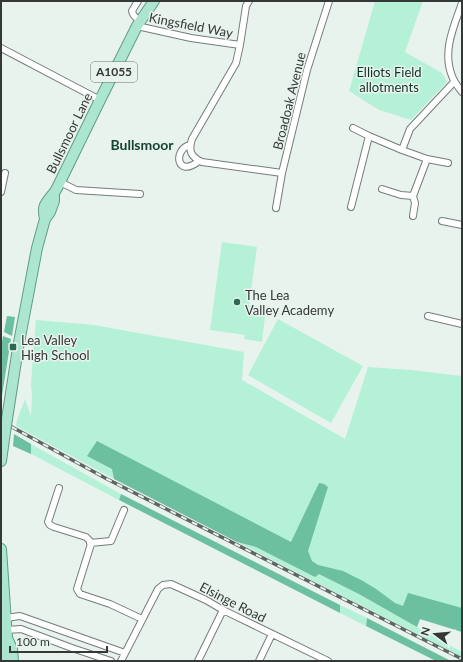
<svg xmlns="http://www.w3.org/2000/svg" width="463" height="662" viewBox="0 0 463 662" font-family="Lato,sans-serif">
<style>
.green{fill:#b4f1d7}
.forest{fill:#6cbf9f}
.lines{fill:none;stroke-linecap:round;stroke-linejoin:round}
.minor-casing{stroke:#747d79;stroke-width:8}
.primary-casing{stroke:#5e9e85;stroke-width:12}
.minor{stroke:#fff;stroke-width:6}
.primary{stroke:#ace6d0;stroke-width:10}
.rail-casing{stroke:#5f6562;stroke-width:3.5}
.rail{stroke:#e9f3ee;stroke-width:2;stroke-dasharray:6;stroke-linecap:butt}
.primary-bridge-casing{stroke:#5e9e85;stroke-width:12;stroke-linecap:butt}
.primary-bridge{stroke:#ace6d0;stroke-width:10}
.poi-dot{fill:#2d6953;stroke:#e9f3ee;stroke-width:1.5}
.labels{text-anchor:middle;stroke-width:3;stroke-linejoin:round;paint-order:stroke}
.shield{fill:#e9f3ee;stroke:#6a706d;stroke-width:1}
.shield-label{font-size:12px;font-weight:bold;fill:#343836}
.street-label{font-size:13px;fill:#343836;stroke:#e9f3ee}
.park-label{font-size:13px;fill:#0c3326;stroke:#e9f3ee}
.poi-label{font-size:13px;fill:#343836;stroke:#e9f3ee;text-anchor:start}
.neighbourhood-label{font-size:14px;font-weight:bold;fill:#144534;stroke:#e9f3ee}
</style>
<rect width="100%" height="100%" fill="#e9f3ee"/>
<!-- green -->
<path class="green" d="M375 1H423L405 52 442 73 447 82 411 120 379 110 349 91Z
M222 242 257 247 249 305 266 308 262 342 244 339 245 335 210 330Z
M278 319 363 366 331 423 248 375Z
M36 320 94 325 244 352 242 380 345 439 368 367 411 370 462 376V632L420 619 417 627 462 652V657L237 542 256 547 113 470 114 479 16 426 17 420 25 399 31 416 32 394 31 386 33 353Z
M31 444 121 494 119 500 31 454Z
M340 605 367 618 366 626 340 613Z"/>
<!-- forest -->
<path class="forest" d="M7 316 15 317 12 336 4 332Z
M3 336 11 339 1 402V349Z
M14 434 31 444V454L13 446Z
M97 441 291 542 319 483 324 484 328 487 308 551 312 561 318 565 343 571 363 581 376 589 395 603 403 606 408 593 462 608V632L420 619 417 627 359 594 319 574 315 577 256 547 237 542 114 479 112 469 87 456Z
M121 494 340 605V613L119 500Z
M367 618 451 661H436L366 626Z"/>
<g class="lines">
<!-- minor casing -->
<g class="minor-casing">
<path id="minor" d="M138 1 132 11C133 16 137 19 140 21
M249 1 246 6 240 45 236 63 192 139C188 151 191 157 202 162L282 173
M462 3C454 26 442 51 452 76 454 82 458 87 462 92
M137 26 191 38 240 45
M1 48 100 100
M353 128 369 136
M190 145C173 149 176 179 199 161
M402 150 427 159 413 196 415 203 413 216
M427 159 448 163
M60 182 76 190 140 194
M382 189 401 195 413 196
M1 192 5 173
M351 207 369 136 402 150 410 129 454 82
M276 208 282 173 307 70 329 1
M442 221 462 225
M428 316 462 324
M59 488 48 522 50 525 54 527 86 537 90 541 91 544 77 589 80 594 110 604 142 619
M90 543 111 541 124 510
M6 618 20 616 125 653
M7 630 21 629 72 648 111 661
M121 661 158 589 163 585 171 584 206 600 223 610 328 661
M198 661 223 610
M259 661 272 634"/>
</g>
<!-- primary casing -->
<g class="primary-casing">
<path id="primary" d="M45 219C42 206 45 204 53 194 56 191 58 186 60 182L100 100 137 26 154 1
M7 419 18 348 37 248 45 219 50 212 54 201V193
M1 461 5 432
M1 549 7 638 4 650 5 661
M7 638 12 649 13 661"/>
</g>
<!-- minor -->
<use href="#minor" class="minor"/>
<!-- primary -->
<use href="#primary" class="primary"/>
<!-- rail casing -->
<g class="rail-casing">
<path id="rail" d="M1 421 107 479 462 659"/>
</g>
<!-- rail -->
<use href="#rail" class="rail"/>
<!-- primary-bridge casing -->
<g class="primary-bridge-casing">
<path id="primary-bridge" d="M5 432 7 419"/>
</g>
<!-- primary-bridge -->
<use href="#primary-bridge" class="primary-bridge"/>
</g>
<!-- markers -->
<g class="poi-dot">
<circle cx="237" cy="302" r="4"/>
<rect x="9" y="343" width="8" height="8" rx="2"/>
</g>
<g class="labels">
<!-- shield labels -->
<rect class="shield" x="91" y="62" width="46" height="20" rx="3"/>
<g class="shield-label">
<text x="114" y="76">A1055</text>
</g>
<!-- street labels -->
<g class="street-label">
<text transform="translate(191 25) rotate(11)" y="5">Kingsfield Way</text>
<text transform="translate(289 101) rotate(-76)" y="5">Broadoak Avenue</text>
<text transform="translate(69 133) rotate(-64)" y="5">Bullsmoor Lane</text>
<text transform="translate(233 602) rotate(27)" y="5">Elsinge Road</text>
</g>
<!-- park labels -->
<g class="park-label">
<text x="389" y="77">Elliots Field<tspan x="389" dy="15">allotments</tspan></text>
</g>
<!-- poi labels -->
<g class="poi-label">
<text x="245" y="300">The Lea<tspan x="245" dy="15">Valley Academy</tspan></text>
<text x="21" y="345">Lea Valley<tspan x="21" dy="15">High School</tspan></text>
</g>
<!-- neighbourhood labels -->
<g class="neighbourhood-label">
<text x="142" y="150">Bullsmoor</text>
</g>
</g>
<!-- border -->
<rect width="463" height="662" fill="none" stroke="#343836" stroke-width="4"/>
<!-- north arrow -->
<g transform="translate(435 634) rotate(286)" stroke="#e9f3ee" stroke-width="3" paint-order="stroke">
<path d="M0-3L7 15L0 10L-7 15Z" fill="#343836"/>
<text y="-6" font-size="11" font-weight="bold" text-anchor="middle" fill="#343836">N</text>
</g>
<!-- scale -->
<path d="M10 646v6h97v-6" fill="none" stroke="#343836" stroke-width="2"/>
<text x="16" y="646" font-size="12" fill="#343836" stroke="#e9f3ee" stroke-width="3" paint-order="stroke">100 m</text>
</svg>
